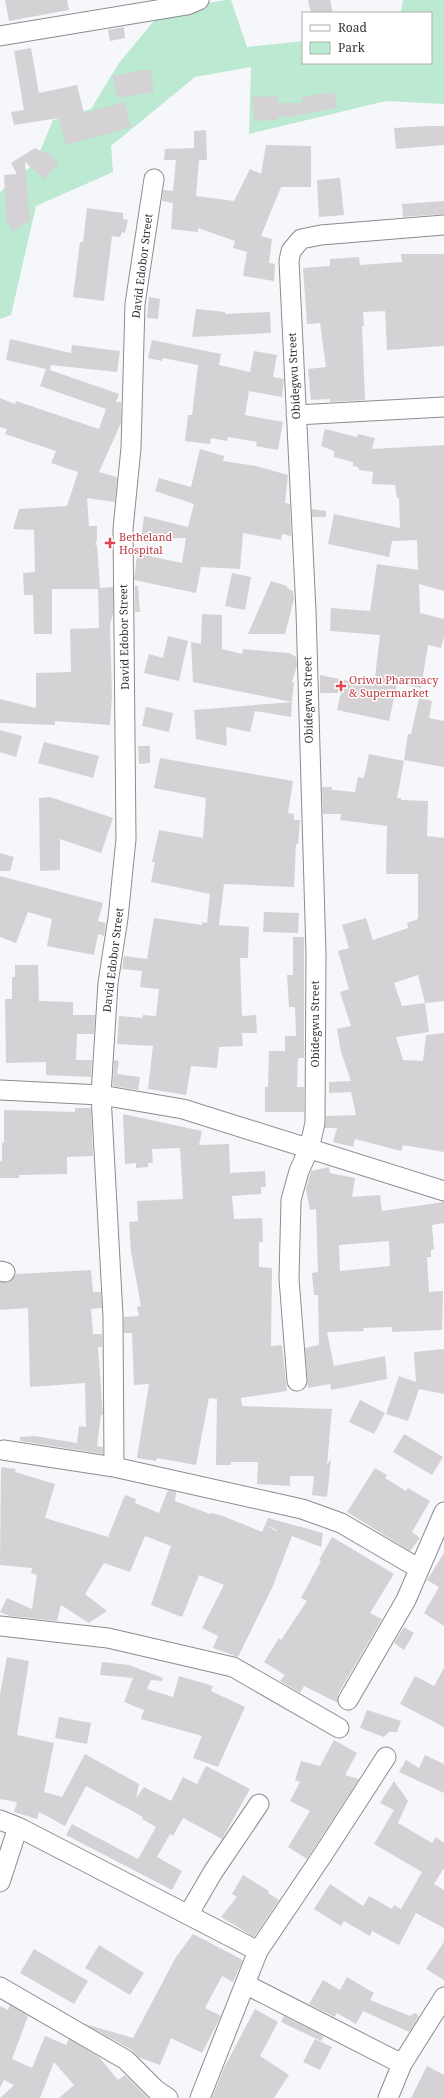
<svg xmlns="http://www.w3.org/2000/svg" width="444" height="2098" viewBox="0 0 444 2098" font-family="'Noto Serif',serif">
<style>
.green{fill:#bce9d1}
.building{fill:#d4d2d5;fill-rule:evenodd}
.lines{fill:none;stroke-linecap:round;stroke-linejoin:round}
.minor-casing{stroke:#8b8c8f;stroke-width:21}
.minor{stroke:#fff;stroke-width:19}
.health-dot{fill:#e0444e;stroke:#fff;stroke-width:1.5}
.labels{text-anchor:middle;stroke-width:3;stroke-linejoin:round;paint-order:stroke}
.street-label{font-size:11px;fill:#363638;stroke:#fff}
.health-label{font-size:11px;fill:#be3a42;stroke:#fff;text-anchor:start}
</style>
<rect width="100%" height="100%" fill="#f6f7fa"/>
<!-- green -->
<path class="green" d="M226 0H231L247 47 303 41V63H431V13H401L403 0H444V104L386 101 249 134 251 67 195 77 111 146 113 172 36 206 11 315 0 319V192L35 163 53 120 91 109 119 63 163 10Z"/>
<!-- building -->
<path class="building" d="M5 0H67L69 10 9 21Z
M308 0H330L333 13H311Z
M124 27 125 38 110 41 108 30Z
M31 48 39 93 77 85 84 113 125 102 131 127 66 145 59 118 14 125 11 112 24 110 14 51Z
M150 69 154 92 117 98 113 76Z
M334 92 337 108 297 115V117L278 116V120L254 121 252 97 277 96V103H303L302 97Z
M427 126H444V145L396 149 394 128Z
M206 130 207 160H199L196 196 234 201 250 169 261 174 266 145 311 146V187H281L261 236 272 239 269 263 275 264 274 281 243 276 247 252 233 248 235 241 198 228V232L171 229 173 203 162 201 163 190 173 191 176 160H164L165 149 194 148V131Z
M35 148 42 152H47L59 163 44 179 25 162 30 221 12 231 6 220 4 175 17 174 11 163Z
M340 178 344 215 319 217 317 180Z
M444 201V214L403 217 402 204Z
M87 208 123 213V219L128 220 125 233 122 232 120 237 112 236 104 301 73 297 80 242H83Z
M401 254H444V346L387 350 385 311 363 312 364 326H362L365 400 330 402V399L311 400 308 369 326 367 320 323 307 324 303 268 330 266V259L359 257 360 265 402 262Z
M149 297 160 299 158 319 147 318Z
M196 309 225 312V314L270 312 271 333 192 337Z
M10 339 71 353 72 345 120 351 117 372 51 365 50 370 119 394 116 402H121V423L99 472 117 477 115 502 87 498 89 526H97V540L95 545H97L100 588 113 587V614L110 624 112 697 110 725 55 721V725L0 723V699L36 708V673L71 672 70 629 99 628 98 589H52V634H34L33 595H24L23 573 35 572 34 530 13 529 19 509 67 506 78 472 51 463 56 451 5 434 7 429 0 427V398L15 404 16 401 99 429 106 409 40 386 46 369 6 360Z
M152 340 221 354 219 365 250 372 254 351 277 355 273 377 284 379 282 397 249 391 245 415 283 422 278 450 256 446 257 442 228 437 227 441 211 438 210 444 185 441 188 415H192L198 365 163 358 162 361 148 358Z
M325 429 357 437 358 434 375 438 372 449 444 445V591L419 584 420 613 444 619V636L441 648 428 645 421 688 397 684 389 721 337 710 341 693H320V675L374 686 380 635 330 631 331 608 370 611 377 564 418 570 417 540 392 541 389 557 328 544 334 514 400 528 399 498H397L395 485 372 484 373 472 359 470 358 467 353 466V462L334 457V451L321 446Z
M200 449 224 456 223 461 256 466 288 475 285 503 290 504 291 536 282 534 281 540 243 533 240 569 201 567 196 593 134 580 137 555 139 554 182 563 186 538 141 539 144 516 188 527 194 504 155 491 159 478 191 487Z
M312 509 326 511V517H312Z
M232 573 251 577 245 610 225 606Z
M271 581 287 586V588L293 591 294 599 285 634H248Z
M135 586H138L140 612H135Z
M202 614 222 615V649L242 654 243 649 289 653 296 657 297 666 292 682H294L292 702 193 682 191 642 201 644Z
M168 636 188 641 179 681 144 673 149 654 163 658Z
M419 698 432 701 429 718 444 721V767L404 760 408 734H411Z
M292 702 291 717 255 711 250 732 226 727 227 746 196 739 194 710Z
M146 707 173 713 169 732 142 726Z
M0 730 22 736 16 757 0 752Z
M44 742 99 756 93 778 38 763Z
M138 746H150V763L139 764Z
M369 754 404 761 397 798H401V800L428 801 427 836 444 838V1001L425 1003 418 975 394 983 402 1006 425 1003 429 1032 396 1037 403 1060 423 1061 426 1035 444 1033V1152L403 1145 401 1151 355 1139 353 1147 333 1142 337 1128H325L326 1116 356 1115 351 1092 329 1093V1082L351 1081 341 1052 337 1029 351 1026 340 992 349 989 338 951 349 948 342 925 366 918 373 940 408 928 407 923 418 919V874H386L387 826 340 820 341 814H323L322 787H332V790L355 792 358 777 363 778 365 773Z
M160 758 293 781 288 813 294 814V820H300L298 844H296L294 887 224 884 219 925 249 927 248 958H240L242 1016 256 1015 257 1033H242L243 1046 219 1047 217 1068 191 1066 186 1095 148 1089 153 1046 117 1044 119 1016 142 1018 143 1015 156 1016 159 989 140 987 142 971 122 969 124 956 147 959 154 918 202 925V922L207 923 210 894 151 882 155 862H152L159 830 203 838 206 798 154 788Z
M50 797 113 818 101 853 60 839V870L40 871 39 798Z
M0 853 14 857 10 871H0Z
M0 876 103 903 98 921 106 923 104 936 98 934 94 955 47 946 52 919 28 912 16 943 0 937Z
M264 912 299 913 298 933 263 932Z
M293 937H304V1058H298L297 1087H304V1112H265V1087H268L269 1051H285V1036H296L295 1007H289L287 975H293Z
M15 965H38L39 1001 73 1002V1015H95L94 1034H77L76 1060H92L91 1077 46 1075V1062L6 1063 5 999H12V977H15Z
M114 1060 119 1061 117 1074 140 1077 138 1090 113 1086Z
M75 1108H91L93 1156 67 1157V1174L19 1175V1178H0V1161H2V1143H4V1110L75 1112Z
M123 1114 202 1131 199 1145 229 1144 230 1173 265 1171 266 1187H261V1194L232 1196 234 1219 262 1218 263 1242H259V1267L272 1268 271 1346 282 1345 287 1391 241 1398 242 1406 332 1409 327 1465 331 1459 327 1497 312 1495 314 1476H290V1486L257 1484 258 1462H231V1465H216L217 1399 209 1398 196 1465 157 1458 156 1461 137 1458 149 1384 134 1385 132 1333H124V1317L139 1316 137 1307 141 1306 131 1252 129 1222 138 1221 137 1201 183 1199 180 1148 152 1149 153 1163H148V1167L136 1168V1163L125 1164Z
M329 1167 330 1173 355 1178 352 1197 380 1195 382 1211 444 1202V1223L432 1225 434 1249 431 1250V1257H427L429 1292 443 1291 442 1330 392 1332V1327L363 1328 364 1331 327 1332 334 1366 385 1356 387 1379 331 1390 330 1384 308 1388 305 1348 319 1345 318 1295H314L312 1273 318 1272 316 1209 310 1210 306 1189 311 1171ZM389 1241 390 1266 340 1271 339 1245Z
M91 1270 93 1292H101L102 1308 91 1309 93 1334H102V1347H98L103 1415H101L97 1446 103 1447V1454L20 1441V1437L35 1436 77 1443 79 1426 86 1427 85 1383 30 1387 28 1308 0 1310V1282H9L16 1274Z
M444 1349V1394L419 1389 408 1421 386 1414 399 1376 416 1382 414 1352Z
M360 1400 385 1413 374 1434 349 1422Z
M404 1434 443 1457 432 1475 393 1452Z
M1 1467 16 1469 15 1472 55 1484 45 1518 108 1537 125 1495 136 1499 135 1503 159 1513 168 1490 176 1492 175 1501 210 1514 211 1513 223 1516 262 1532 265 1525 276 1531 277 1530 265 1525 268 1518 323 1533 321 1547 292 1536 272 1588 238 1657 213 1648 218 1636 202 1628 224 1585 199 1575 182 1617 151 1605 171 1546 145 1536 130 1572 104 1563 85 1594 107 1611 89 1623 61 1605 57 1621 10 1616 0 1612 7 1598 32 1609 37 1575 31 1573 32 1568 0 1565Z
M375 1468 387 1475 385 1478 406 1491 408 1488 430 1501 412 1532 420 1538 410 1551 347 1512Z
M332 1537 394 1574 370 1613 382 1619 338 1694V1703L304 1686 300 1693 280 1681 285 1675 264 1662 279 1638 281 1640 307 1601 301 1598 321 1561 319 1560Z
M444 1553V1626L424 1613 439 1587 427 1580Z
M404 1627 414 1633 404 1650 394 1643Z
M7 1657 29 1661 17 1735 54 1743 44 1792 62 1797 85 1754 139 1784 136 1798 144 1787 171 1801 183 1777 197 1784 206 1766 250 1789 222 1839 183 1818 173 1836 170 1834 157 1857 182 1871 172 1890 66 1835 72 1824 138 1859 156 1827 142 1819 143 1817 86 1786 65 1826 39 1812 37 1819 14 1812 17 1802 0 1799V1694Z
M102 1662 129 1665 163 1678 162 1681 151 1680 147 1689 173 1697 179 1676 213 1686 211 1691 245 1707 218 1767 193 1758 202 1736 141 1719 144 1710 124 1702 133 1678 100 1675Z
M444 1668V1727L400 1704 415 1676 434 1686Z
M367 1710 401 1721 397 1732H389L384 1737 360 1728Z
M59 1717 91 1723 87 1744 55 1738Z
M334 1740 357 1753 345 1775 359 1779 307 1859 288 1847 310 1811 290 1801 300 1782 295 1780 301 1761 320 1766Z
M425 1755 444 1764V1793L399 1772 406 1760 419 1768Z
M394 1781 408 1801 398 1823 432 1843 436 1837 444 1843V1868L434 1884 444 1890V1928L416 1913 399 1945 372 1931 370 1936 344 1921 341 1926 314 1909 330 1884 363 1906 369 1896 392 1909 394 1905 401 1909 422 1872 374 1844 394 1810 380 1803Z
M243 1875 269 1891 268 1893 279 1900 254 1937 221 1917 237 1897 232 1894Z
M193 1934 243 1960 233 1982 222 1976 205 2008 221 2016 202 2053 171 2038 160 2065 138 2057 132 2050 85 2024 133 2038 176 1957Z
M444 1942V1980L426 1969Z
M99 1945 144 1973 130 1995 85 1968Z
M34 1949 88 1981 74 2004 20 1973Z
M347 1977 374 1993 370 2000 410 2016 415 2013 419 2016 409 2032 363 2011 356 2024 337 2013 335 2017 309 2004 323 1980 340 1990Z
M10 2005 28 2016 12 2059 32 2068 45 2036 66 2045 69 2039 99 2057 118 2080 125 2075 148 2098H59L74 2085 54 2062 40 2098H0L14 2085 4 2080 0 2088V2006L8 2010Z
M255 2009 278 2022 260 2056 289 2075 274 2098H212L224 2068Z
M284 2016 324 2036 321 2041 281 2022Z
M315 2039 332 2047 320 2070 303 2062Z
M427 2066 444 2075V2098H411Z"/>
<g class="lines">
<!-- minor casing -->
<g class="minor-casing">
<path id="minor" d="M0 36 187 5 199 0
M296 415 444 407
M0 1090 101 1095 183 1109 444 1191
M0 1271 5 1272
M297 1381 289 1279 291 1200 299 1171 309 1149 315 1123 316 954 306 611 289 261 291 251 301 239 321 235 444 225
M3 1450 114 1467 302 1509 341 1523 418 1568
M114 1467 113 1316 101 1095 108 983 118 918 126 839 123 529 131 448 135 304 154 179
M0 1626 108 1638 233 1667 339 1728
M348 1700 406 1600 444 1512
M0 1820 18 1827 258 1951
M0 1882 18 1827
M188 1915 213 1872 259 1804
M245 1984 402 2064
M0 1987 126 2060 156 2090 168 2098
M200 2098 258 1951 324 1853 386 1757
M388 2098 402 2064 444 1997"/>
</g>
<!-- minor -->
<use href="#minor" class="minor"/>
</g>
<!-- markers -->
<g class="health-dot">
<path d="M108 537h4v4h4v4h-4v4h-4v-4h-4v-4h4z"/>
<path d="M339 680h4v4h4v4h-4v4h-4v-4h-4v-4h4z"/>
</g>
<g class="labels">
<!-- street labels -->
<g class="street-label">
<text transform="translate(142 266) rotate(-83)" y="4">David Edobor Street</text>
<text transform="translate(294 376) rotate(-93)" y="4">Obidegwu Street</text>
<text transform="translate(124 637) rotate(-91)" y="4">David Edobor Street</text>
<text transform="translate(308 700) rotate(-91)" y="4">Obidegwu Street</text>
<text transform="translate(113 960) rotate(-83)" y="4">David Edobor Street</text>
<text transform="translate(315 1024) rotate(-90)" y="4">Obidegwu Street</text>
</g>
<!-- health labels -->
<g class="health-label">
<text x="119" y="541">Betheland<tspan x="119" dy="13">Hospital</tspan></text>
<text x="349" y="684">Oriwu Pharmacy<tspan x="349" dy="13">&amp; Supermarket</tspan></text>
</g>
</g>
<!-- legend -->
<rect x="302" y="12" width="130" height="52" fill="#ffffff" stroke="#afafaf"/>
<rect x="310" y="25" width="20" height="6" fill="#ffffff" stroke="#afafaf"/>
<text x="338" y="32" font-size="12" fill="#363638">Road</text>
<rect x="310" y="42" width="20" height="12" fill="#bce9d1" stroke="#afafaf"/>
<text x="338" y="52" font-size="12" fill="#363638">Park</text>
</svg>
